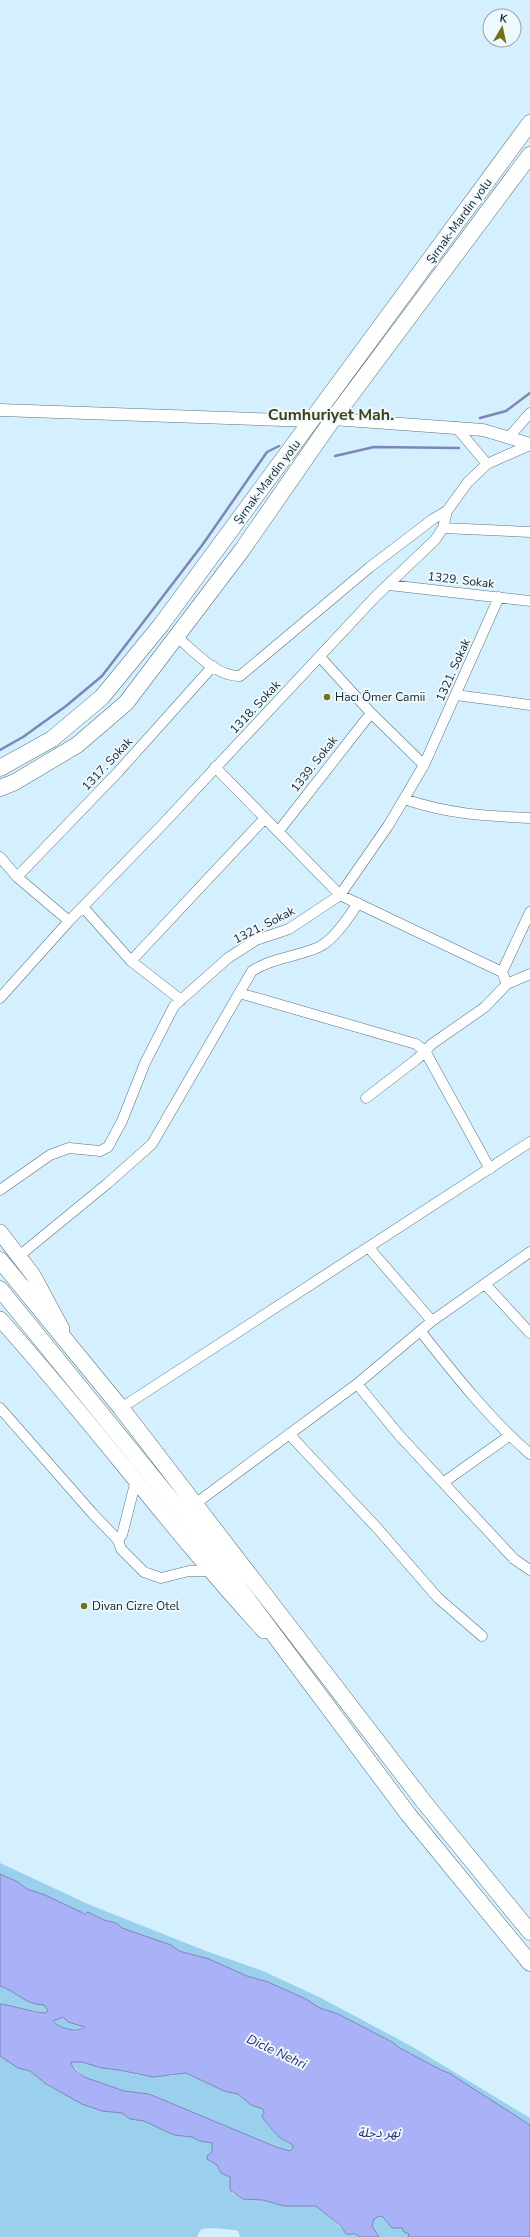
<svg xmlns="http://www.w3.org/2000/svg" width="530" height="2237" viewBox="0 0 530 2237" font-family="'Nunito Sans','Noto Sans Arabic',sans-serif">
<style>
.green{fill:#9ad0eb}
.water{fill:#aab2f7;stroke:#7e86b8;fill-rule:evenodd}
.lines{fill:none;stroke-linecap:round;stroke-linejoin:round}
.stream{stroke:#7e86b8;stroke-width:2.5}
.minor-casing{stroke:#5a737f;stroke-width:11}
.tertiary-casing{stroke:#5a737f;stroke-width:13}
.primary-casing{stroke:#5a737f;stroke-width:16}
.trunk-casing{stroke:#5a737f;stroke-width:17}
.minor{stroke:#fff;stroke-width:10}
.tertiary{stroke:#fff;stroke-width:12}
.primary{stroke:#fff;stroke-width:15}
.trunk{stroke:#fff;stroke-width:16}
.poi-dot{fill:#757214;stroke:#eef9ff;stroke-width:1.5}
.labels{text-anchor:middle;stroke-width:4;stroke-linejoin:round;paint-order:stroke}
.street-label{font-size:12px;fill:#172126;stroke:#eef9ff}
.poi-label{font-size:12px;fill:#172126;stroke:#eef9ff;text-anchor:start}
.water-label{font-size:13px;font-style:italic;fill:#2e2c7a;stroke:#eef9ff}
.district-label{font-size:16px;font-weight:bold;fill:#414016;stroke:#eef9ff}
</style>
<rect width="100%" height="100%" fill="#d4effd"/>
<!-- green -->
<path class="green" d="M0 1863 90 1905 206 1951 263 1971 321 1998 411 2046 530 2118V2125L449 2073 441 2070 398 2047 394 2043 338 2014 320 2008 306 1999 256 1978 247 1976 209 1959 179 1951 171 1945 121 1928 116 1923 104 1920 94 1914 78 1912 45 1895 27 1889 18 1882 0 1874Z
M0 1986C18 1992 23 2004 44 2005L48 2010 46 2013 0 2004Z
M63 2017 68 2022 85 2026C77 2033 59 2029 53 2020Z
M0 2056 19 2068 30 2071 50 2087 64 2092 82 2104 102 2111 122 2113 130 2119 144 2121 174 2135 192 2137 200 2141 213 2143 212 2152 207 2159 217 2165 221 2173 231 2178 232 2193 243 2199 263 2200 284 2206 315 2205 322 2209 344 2231 360 2237H240L238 2231C233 2229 207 2227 202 2229 199 2231 198 2234 197 2237H0Z
M71 2062H82L108 2069 119 2070 138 2075 171 2076 186 2073 224 2091 238 2094 251 2105 263 2109 264 2113 262 2117C265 2121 276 2134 279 2137 283 2140 289 2142 294 2145L293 2148 290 2151 276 2147 149 2094 124 2091 84 2077 72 2066Z
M379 2216 383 2217 389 2225 402 2228 409 2234 408 2237H379L372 2226 374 2219Z"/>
<!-- water -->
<path class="water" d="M0 1874 18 1882 27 1889 45 1895 85 1914 88 1912 104 1920 116 1923 122 1928 171 1945 179 1951 209 1959 247 1976 268 1982 306 1999 320 2008 338 2014 394 2043 398 2047 441 2070 449 2073 530 2125V2237H408L409 2234 404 2232 402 2228H392L383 2217 379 2216 374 2219 372 2226 379 2237H360L355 2234H346L340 2225 316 2206H284L263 2200 243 2199 230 2190V2177L221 2173 217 2165 207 2159V2156L212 2152V2143L200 2141 192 2137 174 2135 144 2121 130 2119 122 2113 102 2111 82 2104 46 2084 30 2071 18 2068 0 2056V2004C16 2006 30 2012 46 2013L48 2010 44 2005C23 2004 18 1992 0 1986ZM63 2017 68 2022 85 2027C77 2033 60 2029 53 2021ZM71 2062H82L102 2068 119 2070 153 2077 186 2073 224 2091 238 2094 251 2105 263 2109 264 2113 262 2117C265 2121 276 2134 279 2137 283 2140 289 2142 293 2145V2148L290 2151 276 2147 149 2094 124 2091 84 2077C78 2073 72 2069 71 2062Z"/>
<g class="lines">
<!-- stream -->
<path class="stream" d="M480 418 506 411 530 393
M335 456 374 447 459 448
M0 750 23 737 66 706 102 676 203 544 267 452 279 446"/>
<!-- minor casing -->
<g class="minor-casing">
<path id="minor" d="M456 427 487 464
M509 437 530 413
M443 528 530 532
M389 585 530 601
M176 636C193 650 216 677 240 676L370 567 433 519 447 511
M320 657 371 713 424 765
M456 695 530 705
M215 767 340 895 502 972 507 984
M404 799C448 814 484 816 530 818
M278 832 371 713
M0 857 17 877 69 921
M17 877 118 772 213 666
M83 907 131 961 181 1000
M131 961 265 818
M502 972 530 912
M239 993 416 1044 425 1051 490 1169
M0 998 69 921 163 824 376 596 435 540 443 528 447 511 468 482 487 464 530 445
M366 1098 417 1059 432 1044 485 1007 507 984 530 974
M0 1190 50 1155 69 1148 100 1151 108 1147 122 1121 145 1063 174 1006 228 958 256 940 289 929 340 895 388 826 424 765 499 597
M369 1248 432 1321
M19 1256 108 1183 152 1144 252 971C274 957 297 957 319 947 334 940 349 917 358 903
M485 1284 530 1333
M421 1332C455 1375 489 1418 530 1454
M357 1384 399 1435 514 1559 530 1570
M0 1408 93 1514 118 1540 121 1549 144 1572 161 1578 189 1571H211
M121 1408 530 1142
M289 1434 378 1529 438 1598 482 1636
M444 1482 509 1436
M195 1504 357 1384 432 1321 530 1252
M118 1540 122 1535 136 1480"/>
</g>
<!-- tertiary casing -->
<g class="tertiary-casing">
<path id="tertiary" d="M0 410 312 421
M333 419 483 430 530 444"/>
</g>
<!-- primary casing -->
<g class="primary-casing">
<path id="primary" d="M0 1232 33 1275 62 1329
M0 1319C91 1420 172 1531 264 1631"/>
</g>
<!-- trunk casing -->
<g class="trunk-casing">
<path id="trunk" d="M0 768 52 739 102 697 161 625 530 123
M0 788 15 782 77 745 126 703 242 550 333 419 530 155
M0 1260 121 1408 424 1802 530 1932
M0 1289 195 1529 408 1814 530 1963"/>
</g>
<!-- minor -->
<use href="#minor" class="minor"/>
<!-- tertiary -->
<use href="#tertiary" class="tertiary"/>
<!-- primary -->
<use href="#primary" class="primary"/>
<!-- trunk -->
<use href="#trunk" class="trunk"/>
</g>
<!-- markers -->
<g class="poi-dot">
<circle cx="327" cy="697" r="4"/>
<circle cx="84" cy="1606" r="4"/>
</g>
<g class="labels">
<!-- street labels -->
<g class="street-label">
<text transform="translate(459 221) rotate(-54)" y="4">Şırnak-Mardin yolu</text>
<text transform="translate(267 482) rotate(-53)" y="4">Şırnak-Mardin yolu</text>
<text transform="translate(461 580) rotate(7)" y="4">1329. Sokak</text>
<text transform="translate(453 670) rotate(-66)" y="4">1321. Sokak</text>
<text transform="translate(255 707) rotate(-47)" y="4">1318. Sokak</text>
<text transform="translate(107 764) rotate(-47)" y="4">1317. Sokak</text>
<text transform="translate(314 764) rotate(-52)" y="4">1339. Sokak</text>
<text transform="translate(264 925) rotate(-27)" y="4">1321. Sokak</text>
</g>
<!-- poi labels -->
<g class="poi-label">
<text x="335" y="701">Hacı Ömer Camii</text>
<text x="92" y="1610">Divan Cizre Otel</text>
</g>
<!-- water labels -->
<g class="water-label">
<text transform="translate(277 2051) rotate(25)" y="5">Dicle Nehri</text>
<text x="379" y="2137">نهر دجلة</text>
</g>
<!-- district labels -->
<g class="district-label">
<text x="331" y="420">Cumhuriyet Mah.</text>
</g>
</g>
<!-- north arrow -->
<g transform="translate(502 28) rotate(9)"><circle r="19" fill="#eef9ff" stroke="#98a3a8"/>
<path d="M0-3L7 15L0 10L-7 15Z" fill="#757214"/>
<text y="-6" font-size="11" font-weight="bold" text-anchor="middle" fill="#172126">K</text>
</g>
</svg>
